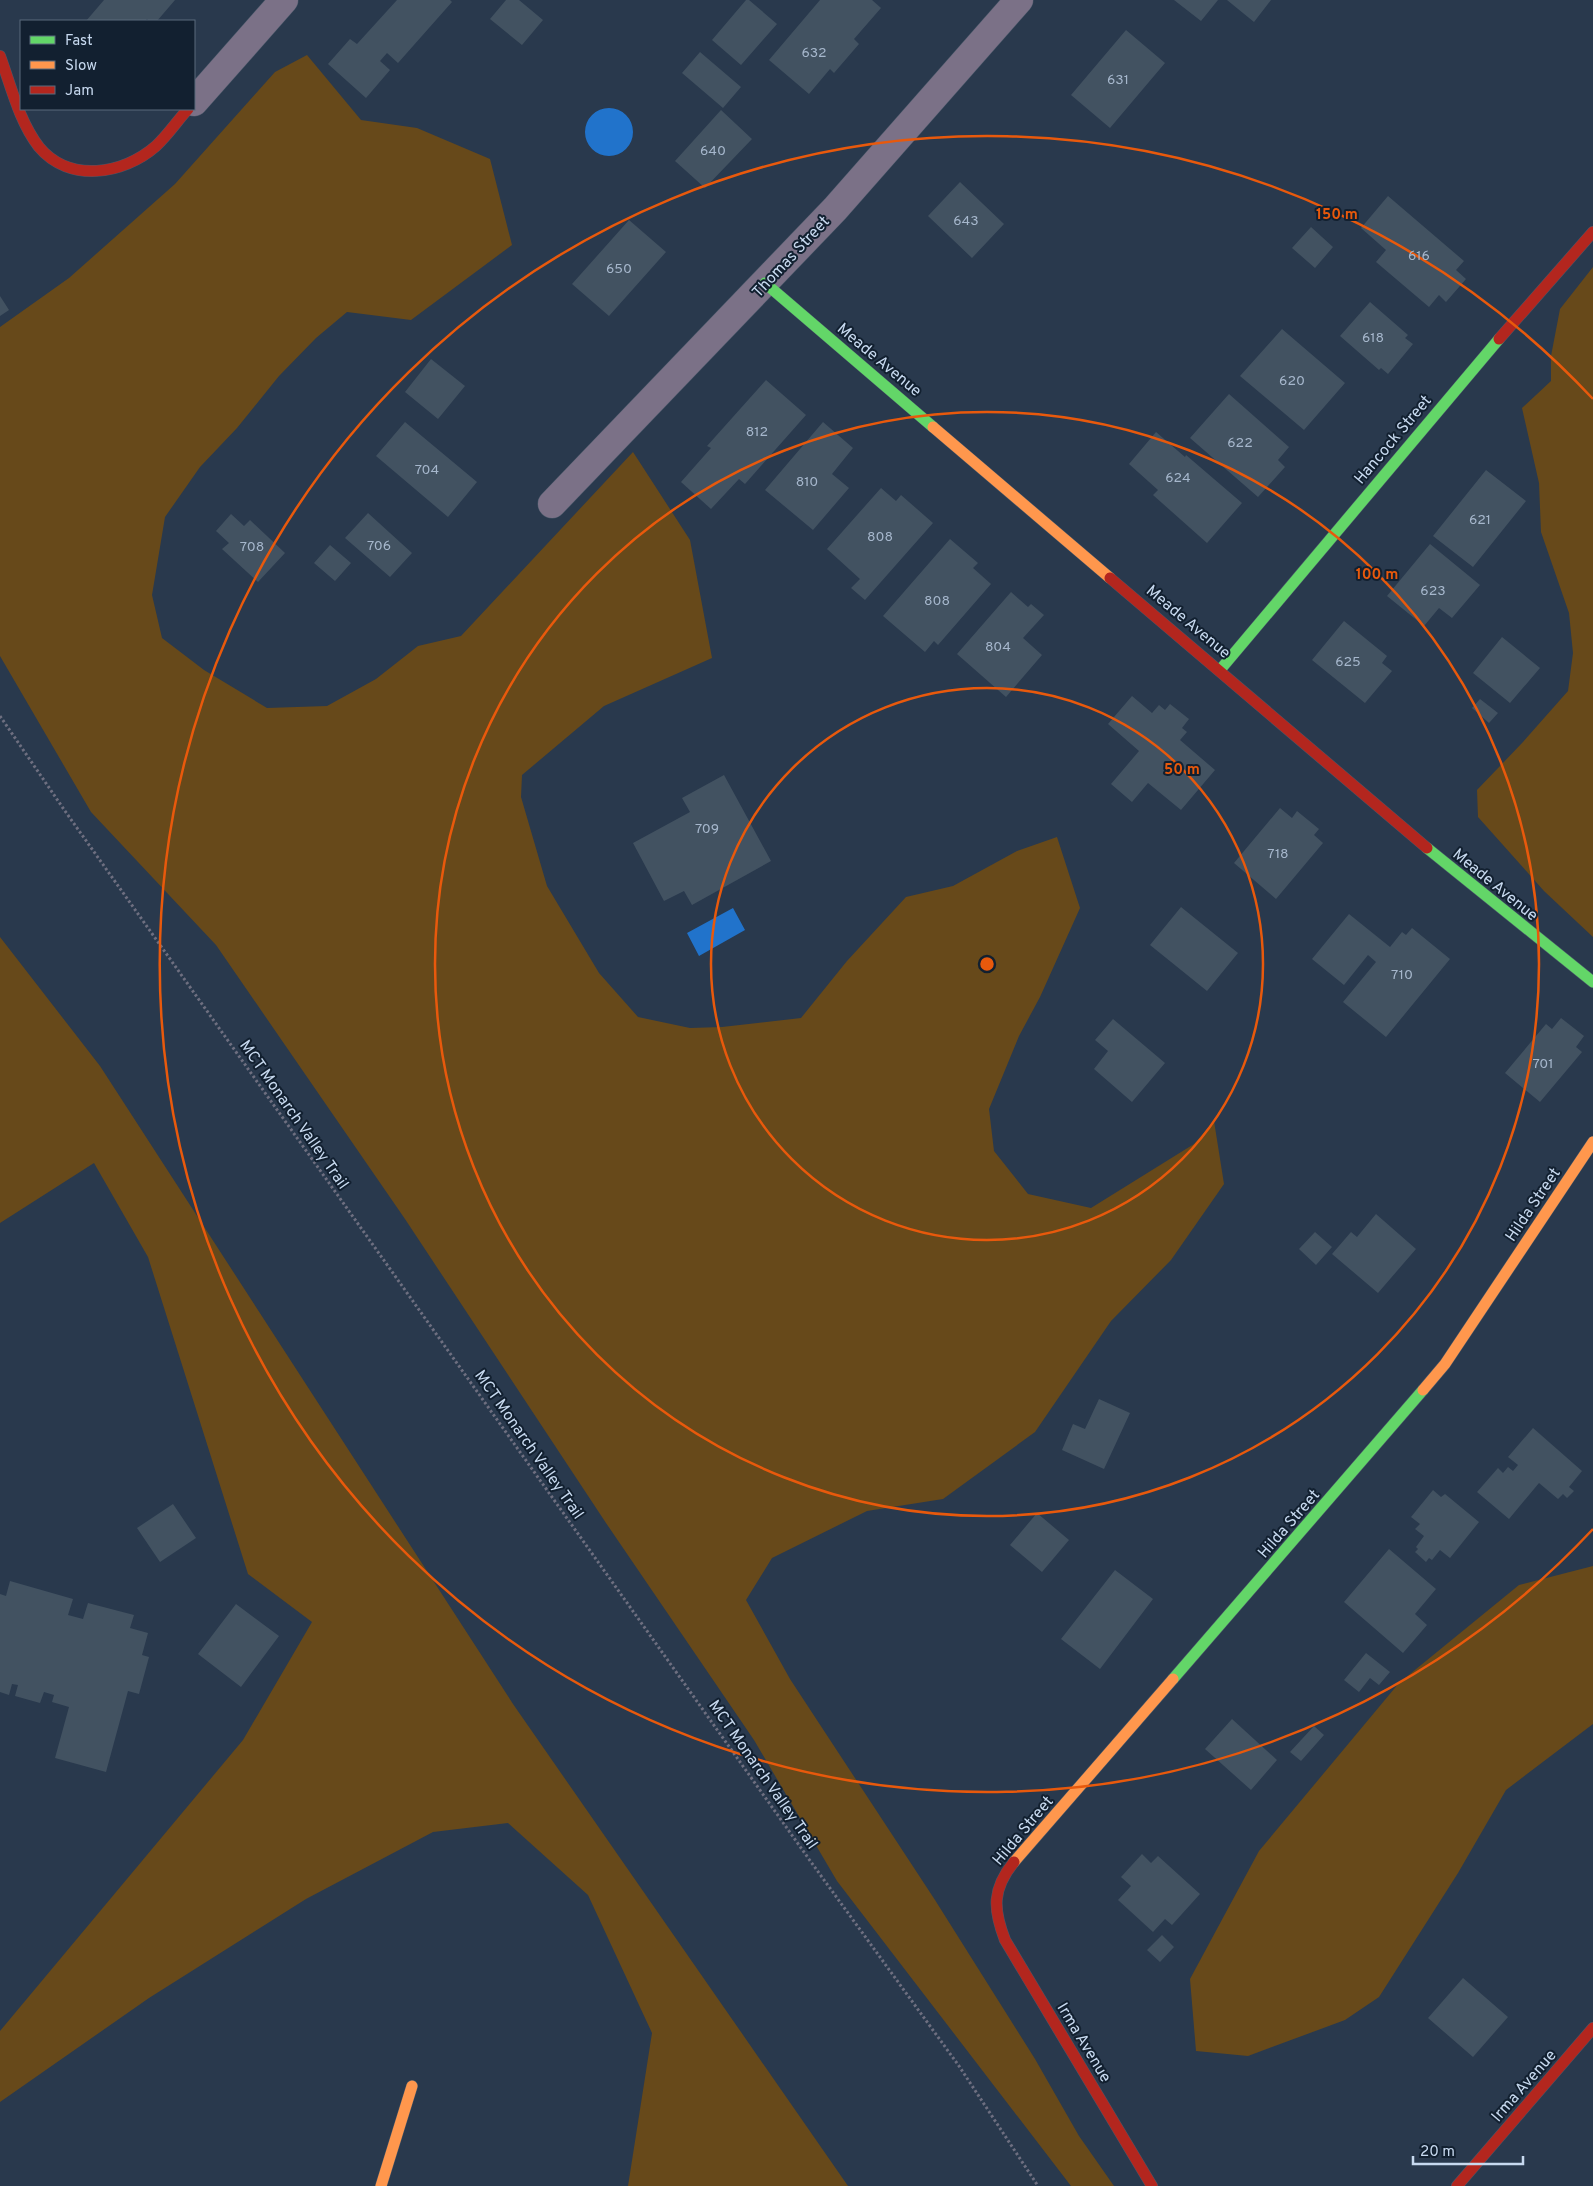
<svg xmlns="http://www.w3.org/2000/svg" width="1593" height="2186" viewBox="0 0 1593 2186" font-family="Overpass,sans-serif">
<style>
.green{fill:#67491a}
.water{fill:#2173cb}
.building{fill:#425261}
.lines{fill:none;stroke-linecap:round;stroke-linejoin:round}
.street-casing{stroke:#485768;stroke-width:29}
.fast-casing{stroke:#485768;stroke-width:12}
.slow-casing{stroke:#485768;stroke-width:12}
.jam-casing{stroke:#485768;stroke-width:12}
.path{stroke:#6e6f80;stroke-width:3;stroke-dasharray:2.5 2.5;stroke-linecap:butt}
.street{stroke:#7b7187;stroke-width:28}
.fast{stroke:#63d668;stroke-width:11}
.slow{stroke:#ff974d;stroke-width:11}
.jam{stroke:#b3261e;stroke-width:11}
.ring{fill:none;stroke:#e8590c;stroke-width:2.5}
.labels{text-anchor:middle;stroke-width:4;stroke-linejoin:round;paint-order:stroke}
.number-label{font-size:14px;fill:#a6b7cc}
.street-label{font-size:16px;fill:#c7d9ef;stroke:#122030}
.centre{fill:#e8590c;stroke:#122030;stroke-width:2.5}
.ring-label{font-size:15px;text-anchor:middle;font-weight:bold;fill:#e8590c;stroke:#122030;stroke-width:4;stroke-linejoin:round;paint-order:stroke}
</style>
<rect width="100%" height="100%" fill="#29394d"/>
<!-- green -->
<path class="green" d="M307 55 361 120 417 128 490 159 512 245 411 320 347 312 316 338 279 376 237 428 200 467 165 517 152 595 162 638 204 670 267 708 327 706 376 679 418 646 461 636 633 452 690 540 712 658 604 706 522 775 521 797 547 886 599 973 638 1017 690 1028 722 1027 801 1018 847 961 906 897 953 886 1017 851 1057 837 1080 908 1040 997 1019 1036 989 1109 994 1151 1028 1194 1091 1208 1194 1144 1214 1121 1224 1184 1171 1260 1111 1321 1035 1432 943 1499 867 1511 772 1558 746 1600 790 1679 935 1900 1035 2059 1079 2136 1114 2186H1071L837 1881 754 1740 606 1523 405 1219 216 945 91 812 0 656V327L69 278 175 184 275 72Z
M1593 267V937L1544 891 1478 817 1477 790 1523 742 1568 691 1573 653 1569 613 1541 532 1539 483 1522 408 1551 381V356L1560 309Z
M0 937 100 1066 513 1704 848 2186H628L652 2033 588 1895 508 1823 433 1832 306 1899 149 1998 0 2102V2031L243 1740 312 1622 248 1574 148 1257 94 1163 0 1223Z
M1593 1566V1724L1506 1790 1458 1873 1379 1997 1345 2020 1248 2056 1196 2051 1190 1979 1259 1851 1399 1683 1519 1585Z"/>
<!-- water -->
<path class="water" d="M585 132a24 24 0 1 1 48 0a24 24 0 1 1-48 0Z
M733 908 745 930 699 956 687 933Z"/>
<!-- building -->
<path class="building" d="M104 0H175L157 21H149L147 19 145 21H86Z
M397 0H450L452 2 398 63 387 53 380 61 390 70 366 98 328 64 350 39 357 44Z
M506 0H519L543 20 522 45 490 19Z
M746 0H749L777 24 741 65 712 40Z
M820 0H872L881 8 854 39 859 44 834 73 830 69 809 94 769 60Z
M1174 0H1218L1201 21Z
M1227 0H1271L1254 22Z
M1126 30 1165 63 1110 128 1071 95Z
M700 52 741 87 723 108 682 73Z
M721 110 752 139 705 188 675 161Z
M960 182 1004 224 972 258 928 216Z
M1388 196 1464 261 1456 270 1466 279 1446 302 1439 295 1429 307 1376 262 1386 250 1361 228Z
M629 220 666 252 609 316 572 284Z
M1311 227 1333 247 1315 268 1292 248Z
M0 296 9 310 0 316Z
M1370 302 1408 335 1405 338 1413 344 1388 374 1381 368 1379 370 1340 336Z
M1282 329 1345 383 1304 430 1240 376Z
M431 359 465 386 438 419 405 392Z
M766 380 806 415 745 484 739 479 711 509 681 482 711 448 707 446Z
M1229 394 1289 447 1278 460 1285 467 1258 497 1190 438Z
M405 422 477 482 448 517 376 456Z
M823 422 853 448 832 474 849 488 813 530 765 490Z
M1156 432 1185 457 1186 455 1242 503 1207 543 1153 495 1158 490 1129 464Z
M1486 470 1526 501 1473 567 1433 536Z
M881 488 896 501 901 495 933 523 865 600 851 588 860 579 827 549Z
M368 513 412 553 390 577 345 538Z
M231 514 244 526 250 520 285 553 258 582 222 549 229 543 216 531Z
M950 539 978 563 973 568 991 584 938 645 934 641 925 652 883 616Z
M1430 544 1480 585 1452 618 1439 608 1424 626 1387 596Z
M330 545 351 563 335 581 314 563Z
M1011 592 1028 607 1031 604 1044 615 1023 638 1042 655 1006 697 957 654Z
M1344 621 1387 656 1382 663 1392 671 1365 703 1312 660Z
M1502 637 1540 668 1510 703 1473 673Z
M1132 696 1152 713 1159 705 1165 710 1170 704 1189 719 1182 728 1187 732 1180 740 1215 770 1181 810 1148 783 1132 802 1111 784 1139 751 1108 724Z
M1480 699 1498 713 1489 723 1472 708Z
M724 775 771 861 692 905 684 891 664 901 633 843 690 812 682 798Z
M1280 808 1292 818 1297 811 1319 829 1314 835 1323 843 1276 899 1234 863Z
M1181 907 1238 953 1207 991 1150 945Z
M1349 914 1390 947 1402 932 1406 935 1412 928 1450 959 1386 1037 1343 1002 1376 962 1368 955 1344 985 1312 959Z
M1561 1018 1584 1036 1576 1047 1582 1052 1540 1102 1505 1073 1546 1024 1552 1029Z
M1113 1019 1165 1063 1132 1102 1094 1069 1108 1051 1095 1040Z
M1376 1214 1416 1249 1378 1293 1332 1254 1351 1232 1357 1237Z
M1315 1232 1332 1247 1316 1265 1299 1249Z
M1099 1399 1130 1413 1104 1469 1062 1450 1073 1424 1085 1429Z
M1533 1428 1582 1471 1569 1487 1574 1491 1567 1498 1563 1494 1558 1499 1539 1483 1509 1519 1477 1492 1498 1468 1503 1473 1508 1467 1513 1471 1518 1465 1508 1457Z
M1433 1490 1441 1497 1445 1494 1479 1522 1450 1558 1440 1550 1432 1560 1429 1558 1426 1562 1415 1552 1418 1549 1416 1547 1424 1536 1415 1529 1420 1524 1411 1517Z
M173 1504 196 1538 160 1562 137 1528Z
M1037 1513 1069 1540 1042 1572 1010 1545Z
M1389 1549 1436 1589 1415 1614 1427 1625 1403 1653 1344 1602Z
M1115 1570 1153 1599 1100 1669 1061 1639Z
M10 1581 73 1599 68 1615 83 1619 88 1603 134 1615 130 1628 148 1633 142 1655 149 1657 139 1694 128 1691 106 1772 55 1758 69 1707 52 1702 54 1695 44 1692 40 1703 15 1696 18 1685 12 1684 9 1695 0 1692V1594L6 1596Z
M236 1604 279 1636 241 1687 198 1654Z
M1366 1653 1390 1672 1379 1685 1370 1678 1359 1692 1344 1680Z
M1232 1719 1277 1760 1251 1790 1205 1749Z
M1314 1726 1324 1735 1301 1761 1290 1752Z
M1142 1854 1151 1863 1158 1856 1200 1894 1172 1925 1165 1919 1153 1932 1118 1900 1131 1886 1121 1877Z
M1162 1935 1174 1947 1160 1962 1147 1950Z
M1463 1978 1508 2017 1473 2057 1428 2018Z"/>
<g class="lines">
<!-- street casing -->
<g class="street-casing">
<path id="street" d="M194 102 284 0
M552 504 835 209 1019 0"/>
</g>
<!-- fast casing -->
<g class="fast-casing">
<path id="fast" d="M765 283 933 427
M1220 670 1499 339
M1427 848 1593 982
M1173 1679 1423 1390"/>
</g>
<!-- slow casing -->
<g class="slow-casing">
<path id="slow" d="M933 427 1110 578
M1423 1390 1445 1364 1593 1142
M1014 1862 1173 1679
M381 2186 412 2086"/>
</g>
<!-- jam casing -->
<g class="jam-casing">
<path id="jam" d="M0 56C11 86 19 121 39 147 69 183 123 175 156 146 168 135 177 121 188 109
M1499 339 1593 232
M1110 578 1427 848
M1014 1862C992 1889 993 1909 1005 1940L1152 2186
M1457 2186 1593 2028"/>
</g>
<!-- path -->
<path class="path" d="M0 716 65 811 811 1862 959 2066 1038 2186"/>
<!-- street -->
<use href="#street" class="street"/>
<!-- fast -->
<use href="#fast" class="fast"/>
<!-- slow -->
<use href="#slow" class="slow"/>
<!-- jam -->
<use href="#jam" class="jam"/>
</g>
<!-- distance rings -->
<g class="ring">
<circle cx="987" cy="964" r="276"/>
<circle cx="987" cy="964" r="552"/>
<path d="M1593 1529A828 828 0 1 1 1593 399"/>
</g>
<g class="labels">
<!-- number labels -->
<g class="number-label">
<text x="814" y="57">632</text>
<text x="1118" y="84">631</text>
<text x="713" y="155">640</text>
<text x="966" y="225">643</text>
<text x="1419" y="260">616</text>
<text x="619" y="273">650</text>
<text x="1373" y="342">618</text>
<text x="1292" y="385">620</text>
<text x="757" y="436">812</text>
<text x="1240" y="447">622</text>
<text x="427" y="474">704</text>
<text x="1178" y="482">624</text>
<text x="807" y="486">810</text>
<text x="1480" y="524">621</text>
<text x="880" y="541">808</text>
<text x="379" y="550">706</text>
<text x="252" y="551">708</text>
<text x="1433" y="595">623</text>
<text x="937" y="605">808</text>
<text x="998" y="651">804</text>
<text x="1348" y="666">625</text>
<text x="707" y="833">709</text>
<text x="1278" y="858">718</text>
<text x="1402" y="979">710</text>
<text x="1543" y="1068">701</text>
</g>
<!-- street labels -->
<g class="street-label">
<text transform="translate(790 256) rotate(-47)" y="6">Thomas Street</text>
<text transform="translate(880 359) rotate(40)" y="6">Meade Avenue</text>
<text transform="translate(1392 439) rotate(-50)" y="6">Hancock Street</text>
<text transform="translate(1189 621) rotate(40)" y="6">Meade Avenue</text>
<text transform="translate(1496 884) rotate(39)" y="6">Meade Avenue</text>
<text transform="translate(295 1114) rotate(55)" y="6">MCT Monarch Valley Trail</text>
<text transform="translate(1532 1204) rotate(-56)" y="6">Hilda Street</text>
<text transform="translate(530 1444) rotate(55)" y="6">MCT Monarch Valley Trail</text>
<text transform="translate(1288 1523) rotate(-49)" y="6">Hilda Street</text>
<text transform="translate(764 1774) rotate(55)" y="6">MCT Monarch Valley Trail</text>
<text transform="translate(1022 1830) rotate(-50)" y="6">Hilda Street</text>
<text transform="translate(1085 2042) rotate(59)" y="6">Irma Avenue</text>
<text transform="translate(1523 2085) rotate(-49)" y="6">Irma Avenue</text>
</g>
</g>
<circle cx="987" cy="964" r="8" class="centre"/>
<g class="ring-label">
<text x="1337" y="219">150 m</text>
<text x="1377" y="579">100 m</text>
<text x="1182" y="774">50 m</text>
</g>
<!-- legend -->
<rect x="20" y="20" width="175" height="90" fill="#122030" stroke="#5a6a7c"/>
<rect x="30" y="36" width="25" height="8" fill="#63d668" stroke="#5a6a7c"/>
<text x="65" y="45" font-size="15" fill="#c7d9ef">Fast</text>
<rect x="30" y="61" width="25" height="8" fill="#ff974d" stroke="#5a6a7c"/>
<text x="65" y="70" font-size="15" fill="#c7d9ef">Slow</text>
<rect x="30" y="86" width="25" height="8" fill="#b3261e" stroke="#5a6a7c"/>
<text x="65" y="95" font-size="15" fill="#c7d9ef">Jam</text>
<!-- scale -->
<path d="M1413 2156v8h110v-8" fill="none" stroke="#c7d9ef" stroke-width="2.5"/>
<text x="1420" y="2156" font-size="15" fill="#c7d9ef" stroke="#122030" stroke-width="4" paint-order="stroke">20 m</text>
</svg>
